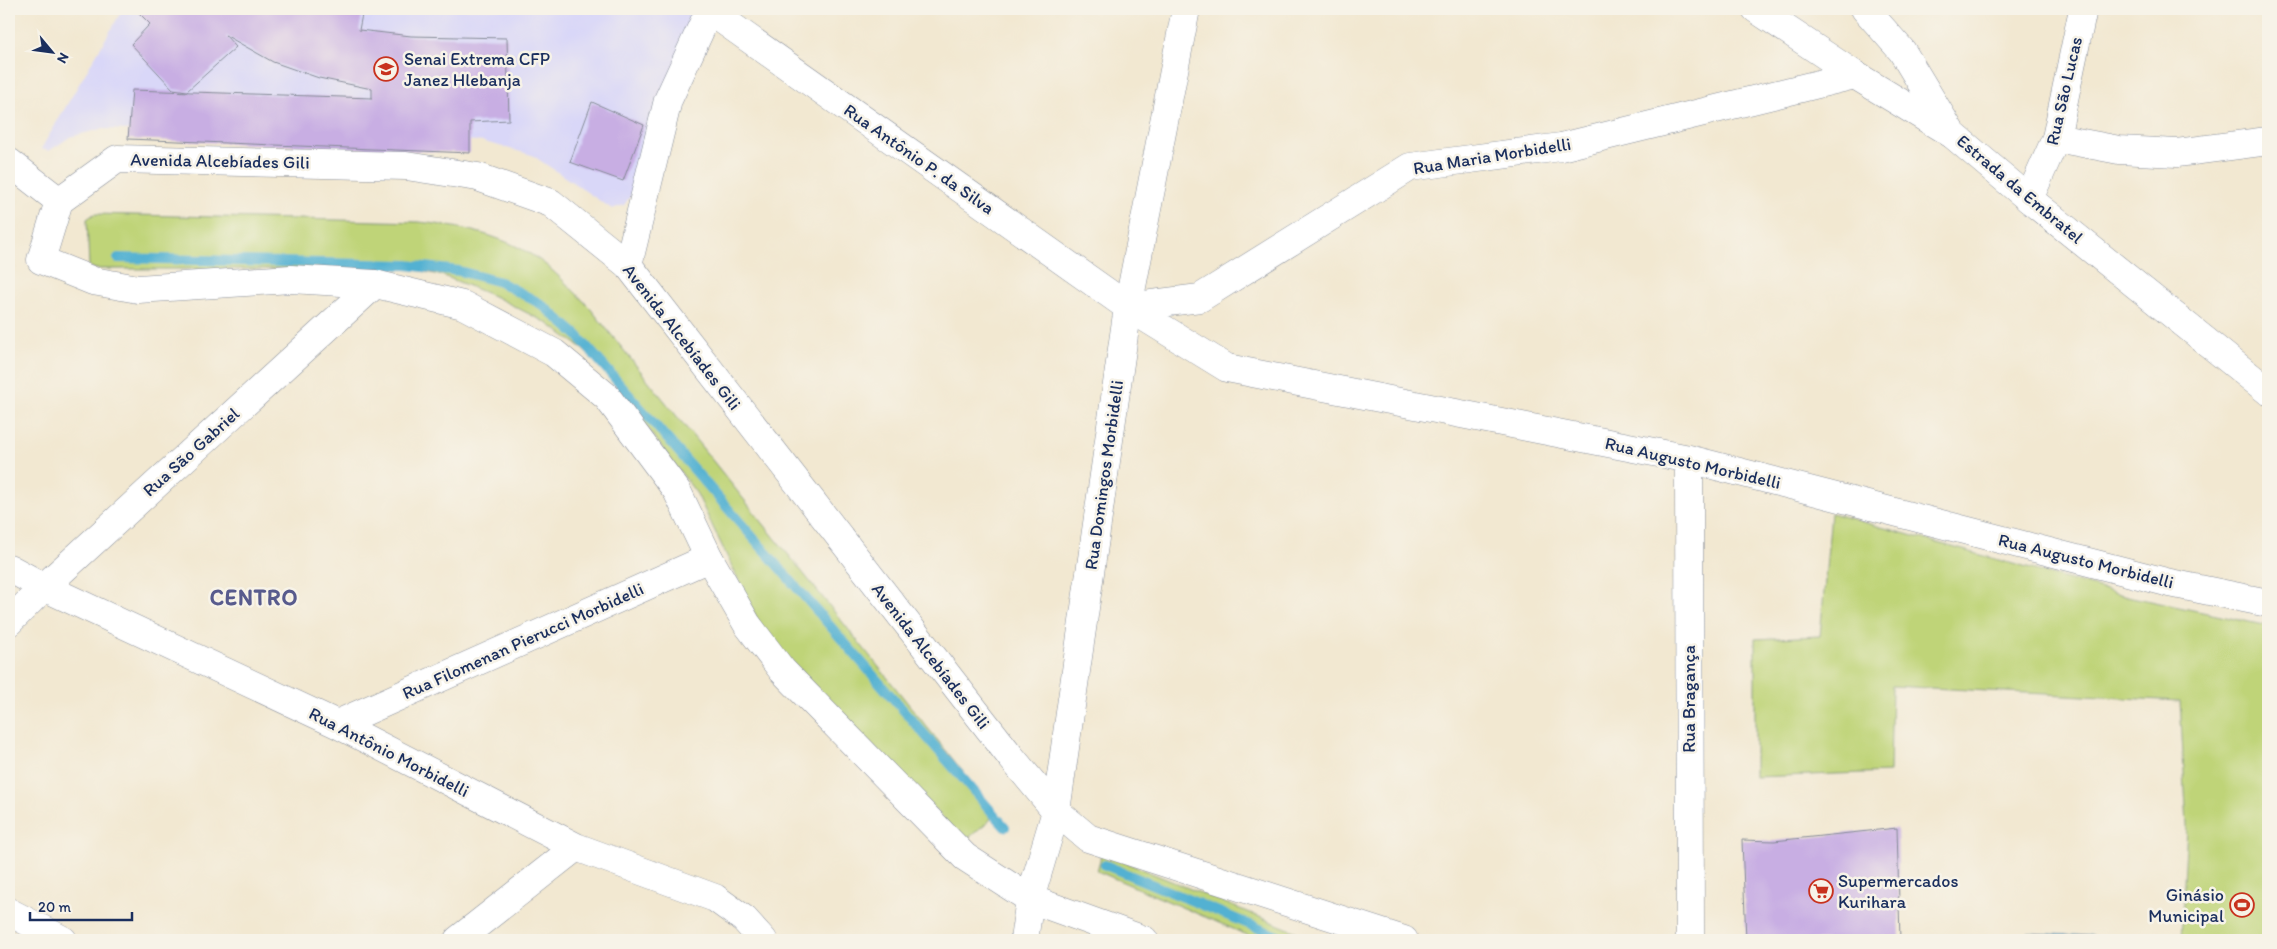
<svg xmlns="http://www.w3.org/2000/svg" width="2277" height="949" viewBox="0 0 2277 949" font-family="Itim,sans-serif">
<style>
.built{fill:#d9d7f8}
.green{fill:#bfd478;stroke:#6d826b}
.water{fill:#53b1d2;stroke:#377098}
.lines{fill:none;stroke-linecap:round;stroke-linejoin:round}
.stream{stroke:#53b1d2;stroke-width:10}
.building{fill:#c8aee3}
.minor-casing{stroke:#868c98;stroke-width:29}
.tertiary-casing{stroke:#868c98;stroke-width:29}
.minor{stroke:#fff;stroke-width:28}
.tertiary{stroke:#fff;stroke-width:28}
.labels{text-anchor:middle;stroke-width:5;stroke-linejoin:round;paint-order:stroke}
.poi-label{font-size:18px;fill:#1b2f5e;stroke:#f7f3e8;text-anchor:start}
.street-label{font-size:18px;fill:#1b2f5e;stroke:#f7f3e8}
.district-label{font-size:22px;font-weight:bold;letter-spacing:1px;fill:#585b8d;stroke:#f7f3e8}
</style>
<rect width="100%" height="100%" fill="#f7f3e8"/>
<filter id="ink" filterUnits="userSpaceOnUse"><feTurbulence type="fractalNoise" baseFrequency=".02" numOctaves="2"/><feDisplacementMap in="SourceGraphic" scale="10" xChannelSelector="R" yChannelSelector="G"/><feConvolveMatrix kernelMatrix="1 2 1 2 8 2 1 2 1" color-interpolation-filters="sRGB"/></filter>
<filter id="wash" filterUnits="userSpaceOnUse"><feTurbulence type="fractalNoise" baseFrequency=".0096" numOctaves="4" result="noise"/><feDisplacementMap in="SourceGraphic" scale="20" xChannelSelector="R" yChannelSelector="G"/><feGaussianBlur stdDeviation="1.12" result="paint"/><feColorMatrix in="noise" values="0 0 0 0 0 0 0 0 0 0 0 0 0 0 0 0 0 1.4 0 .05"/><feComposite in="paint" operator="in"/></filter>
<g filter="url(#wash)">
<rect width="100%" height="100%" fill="#f2e8d1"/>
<!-- built -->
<path class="built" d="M123 9H707L634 191 624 205 612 209 532 155 481 141 101 129 70 137 49 151 41 149Z"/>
<!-- green -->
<path class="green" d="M94 214 419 222C466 227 518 238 554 272 566 283 578 295 589 307L993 809 991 819 965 841 765 635 697 494 600 365 579 346 547 323 496 297 444 276 412 269H95L89 266 87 219Z
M1831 513 2127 596 2268 626V940H2181L2187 826 2180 701 1892 686 1890 772 1755 777V639L1820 636Z
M1102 853 1316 940H1259L1097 871Z"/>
<!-- water -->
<path class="water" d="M2028 933 2092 936 2091 940H2027Z"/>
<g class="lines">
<!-- stream -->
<path class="stream" d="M118 258 407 265 459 271 500 282 541 304 577 335 1005 827
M1105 865 1287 940"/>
</g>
<g id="blocks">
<!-- building -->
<path class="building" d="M141 9H363L359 30 411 36 507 38 509 120 470 122V153L128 139 132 90 372 98V89L319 78 273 62 225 35 236 47 187 91 173 89 131 44 150 24 138 12Z
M592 102 644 125 623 181 570 162Z
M1897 828 1900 940H1746L1742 840 1774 841Z"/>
</g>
</g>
<g filter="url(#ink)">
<use href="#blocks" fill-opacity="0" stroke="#868c98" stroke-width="1"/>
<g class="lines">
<!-- minor casing -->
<g class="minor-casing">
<path id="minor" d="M1865 9 1902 51 1952 134
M710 11 1128 307 1227 368 1689 459 2170 583 2268 603
M2056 138 2119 150 2177 153 2268 141
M9 162 59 201
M2029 199 2056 138 2083 9
M628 265 668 100 710 9
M1128 307 1200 298 1410 167 1561 147 1855 75
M1689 459 1690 940
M9 568 44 587 337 724 576 847 715 898 744 919 763 940
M9 622 44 587 375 284
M337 724 709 558
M9 912 63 940
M458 940 576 847
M1024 940 1030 899"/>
</g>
<!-- tertiary casing -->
<g class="tertiary-casing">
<path id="tertiary" d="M1756 9 1855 75 1952 134 2029 199 2268 391
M1030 899 1056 811 1128 307 1186 9
M1144 940 1030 899 965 857 782 670 747 624 709 558 677 491 607 397 554 353 463 305 375 284 291 279 138 289 93 281 41 260 59 201 117 159 406 166 478 177 551 203 628 265 1011 757 1056 811 1088 838 1404 940"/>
</g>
<!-- minor -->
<use href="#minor" class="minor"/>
<!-- tertiary -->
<use href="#tertiary" class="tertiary"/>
</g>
</g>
<!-- icons -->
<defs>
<g id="university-ring" transform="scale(1.25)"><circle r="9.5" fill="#f7f3e8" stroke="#c8321e" stroke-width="1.5"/><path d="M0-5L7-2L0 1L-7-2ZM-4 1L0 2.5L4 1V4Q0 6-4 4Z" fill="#c8321e"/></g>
<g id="supermarket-ring" transform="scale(1.25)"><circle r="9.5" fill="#f7f3e8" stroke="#c8321e" stroke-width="1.5"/><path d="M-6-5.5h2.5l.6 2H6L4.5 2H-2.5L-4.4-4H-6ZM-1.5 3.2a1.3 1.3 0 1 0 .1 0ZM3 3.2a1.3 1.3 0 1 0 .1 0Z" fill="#c8321e"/></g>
<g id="stadium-ring" transform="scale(1.25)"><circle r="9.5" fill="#f7f3e8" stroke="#c8321e" stroke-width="1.5"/><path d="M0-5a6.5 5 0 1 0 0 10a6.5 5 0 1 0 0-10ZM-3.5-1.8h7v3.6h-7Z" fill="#c8321e"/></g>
</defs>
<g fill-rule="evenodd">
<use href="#university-ring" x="386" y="69"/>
<use href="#supermarket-ring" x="1821" y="891"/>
<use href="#stadium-ring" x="2242" y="905"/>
</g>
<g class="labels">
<!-- poi labels -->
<g class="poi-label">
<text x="404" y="65">Senai Extrema CFP<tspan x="404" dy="21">Janez Hlebanja</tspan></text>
<text x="1838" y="887">Supermercados<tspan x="1838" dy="21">Kurihara</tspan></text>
<text x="2224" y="901" text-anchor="end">Ginásio<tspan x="2224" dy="21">Municipal</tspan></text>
</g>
<!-- street labels -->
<g class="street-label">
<text transform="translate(2064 91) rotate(-77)" y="6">Rua São Lucas</text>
<text transform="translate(1492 156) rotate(-9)" y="6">Rua Maria Morbidelli</text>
<text transform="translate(919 159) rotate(35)" y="6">Rua Antônio P. da Silva</text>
<text transform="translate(220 161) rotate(1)" y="6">Avenida Alcebíades Gili</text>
<text transform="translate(2020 189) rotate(40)" y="6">Estrada da Embratel</text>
<text transform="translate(682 337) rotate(52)" y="6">Avenida Alcebíades Gili</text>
<text transform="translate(191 452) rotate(-42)" y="6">Rua São Gabriel</text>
<text transform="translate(1693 463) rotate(13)" y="6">Rua Augusto Morbidelli</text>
<text transform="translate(1104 475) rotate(-82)" y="6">Rua Domingos Morbidelli</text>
<text transform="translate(2086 561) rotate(14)" y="6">Rua Augusto Morbidelli</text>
<text transform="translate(523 641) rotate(-24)" y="6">Rua Filomenan Pierucci Morbidelli</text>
<text transform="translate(931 656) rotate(52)" y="6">Avenida Alcebíades Gili</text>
<text transform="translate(1689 699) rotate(-90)" y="6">Rua Bragança</text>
<text transform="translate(389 752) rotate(27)" y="6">Rua Antônio Morbidelli</text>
</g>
<!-- district labels -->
<g class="district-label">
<text x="254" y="605">CENTRO</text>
</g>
</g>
<!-- margin -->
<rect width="2277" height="949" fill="none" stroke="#f7f3e8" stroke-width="30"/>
<!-- north arrow -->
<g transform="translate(52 52) rotate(119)" stroke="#f7f3e8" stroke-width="4" paint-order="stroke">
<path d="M0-4L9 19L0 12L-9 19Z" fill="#1b2f5e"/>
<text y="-8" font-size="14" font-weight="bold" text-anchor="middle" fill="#1b2f5e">N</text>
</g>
<!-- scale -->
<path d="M30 912v8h102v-8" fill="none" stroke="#1b2f5e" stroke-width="2.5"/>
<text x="38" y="912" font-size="15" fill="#1b2f5e" stroke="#f7f3e8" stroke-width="4" paint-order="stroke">20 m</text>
</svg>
